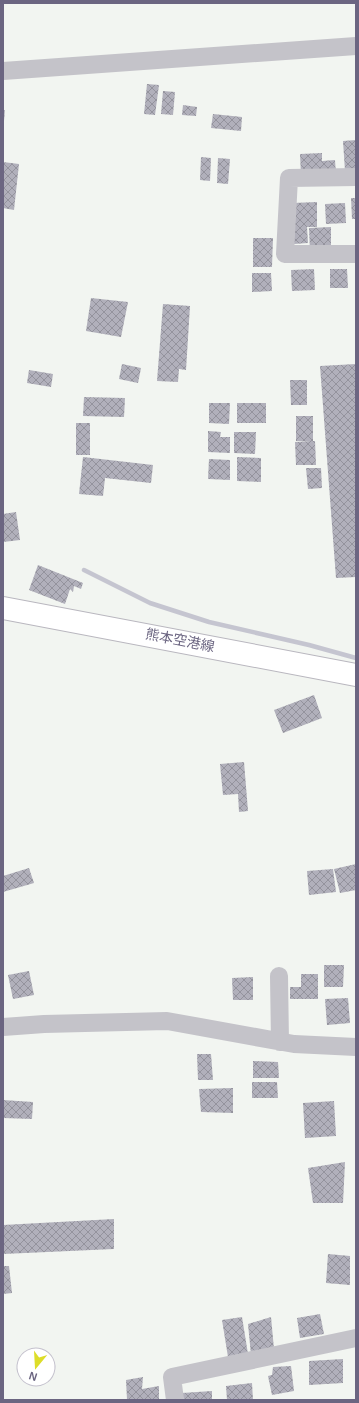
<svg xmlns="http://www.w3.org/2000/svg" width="359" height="1403" viewBox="0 0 359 1403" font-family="Helvetica,'Noto Sans JP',sans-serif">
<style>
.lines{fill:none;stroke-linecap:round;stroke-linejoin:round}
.stream{stroke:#c5c5d0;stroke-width:4.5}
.building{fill:url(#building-cross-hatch)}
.secondary-casing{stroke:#b9b7bf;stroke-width:24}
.minor{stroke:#c4c3c9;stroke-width:18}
.secondary{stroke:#fff;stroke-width:22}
.labels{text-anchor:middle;stroke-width:4;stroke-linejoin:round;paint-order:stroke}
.street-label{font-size:14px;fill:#6b6581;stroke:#fff}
</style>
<defs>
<pattern id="building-cross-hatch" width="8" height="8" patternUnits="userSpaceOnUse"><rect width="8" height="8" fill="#b1b0bb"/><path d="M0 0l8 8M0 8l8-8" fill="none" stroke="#94939d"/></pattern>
</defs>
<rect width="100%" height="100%" fill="#f2f5f1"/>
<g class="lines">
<!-- stream -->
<path class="stream" d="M84 570 150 603 209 622 309 645 356 658"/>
</g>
<!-- building -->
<path class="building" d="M147 84 159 85 155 115 144 114Z
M163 91 175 92 173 115 161 114Z
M183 105 197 107 196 116 182 115Z
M3 110H5L4 121H3Z
M213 114 242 117 241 131 211 128Z
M356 140V170L345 171 343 141Z
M322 153V161L335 160 336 174 301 175 300 154Z
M201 157 211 158 210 181 200 180Z
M218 158 230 159 228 184 217 183Z
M3 162 19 164 14 210 3 208Z
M351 198H356V219H352Z
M317 202V227H307L308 243 294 244 293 203Z
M345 203 346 223 326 224 325 204Z
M331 227V252L310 253 309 228Z
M253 238H273L272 267H253Z
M314 269 315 290 292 291 291 270Z
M330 269H347L348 288H330Z
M252 273H271L272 291 252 292Z
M91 298 128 302 121 337 86 331Z
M163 304 190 306 186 370 179 369 178 382 157 381Z
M122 364 141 368 138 383 119 379Z
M356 364V577L336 578 320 366Z
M29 370 53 374 51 387 27 383Z
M290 380H307V405H291Z
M84 397 125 398 124 417 83 416Z
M209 403H230L229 424 209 423Z
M237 403H266V423H237Z
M296 416H313V441H315L316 465H296L295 442 310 441H296Z
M76 423H90V455H76Z
M208 431 221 432 220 437H230V453L208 452Z
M234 432H256L255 454 234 453Z
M83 457 153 465 151 483 105 478 103 496 79 494Z
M237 457 261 458V482L237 481Z
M209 459 230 460V480L208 479Z
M306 468H321L322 488 308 489Z
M16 512 20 540 3 542V514Z
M38 565 83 583 81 589 74 586 73 592 70 589 65 604 29 590Z
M314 695 322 718 283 733 274 710Z
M244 762 248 811 239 812 238 794 223 795 220 764Z
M356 864V890L340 893 334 869Z
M29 868 34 883 3 892V876Z
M333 869 336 892 309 895 307 871Z
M324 965H344L343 987H324Z
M29 971 34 995 13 999 8 975Z
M301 974H318V999H290V987H301Z
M253 977V1000H233L232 978Z
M348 998 350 1023 327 1025 325 999Z
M197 1054H211L213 1080H198Z
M253 1061 278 1062 279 1078H253Z
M252 1082H277L278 1098H252Z
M233 1088V1113L201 1112 199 1089Z
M3 1100 33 1102 32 1119 3 1118Z
M334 1101 336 1136 305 1138 303 1103Z
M345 1162 343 1203H313L308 1168Z
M114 1219V1249L3 1254V1225Z
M328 1254 350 1256V1285L326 1283Z
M3 1266H9L12 1293 3 1294Z
M320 1314 324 1334 300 1338 297 1318Z
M242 1317 248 1354 228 1357 222 1320Z
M271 1317 274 1349 251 1355 248 1324Z
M343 1359V1383L309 1385V1361Z
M291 1366 294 1391 272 1395 268 1376 272 1375 273 1367Z
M143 1377 142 1389 159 1386V1400H127L126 1380Z
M252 1383 253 1400H227L226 1386Z
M212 1391V1400H184L182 1393Z"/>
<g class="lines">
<!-- secondary casing -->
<g class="secondary-casing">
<path id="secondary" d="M3 608 356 675"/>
</g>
<!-- minor -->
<path class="minor" d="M3 71 356 46
M356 177 289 178 285 254H356
M279 976 280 1042
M3 1027 44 1024 167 1021 294 1044 356 1047
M175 1400 172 1377 356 1338"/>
<!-- secondary -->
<use href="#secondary" class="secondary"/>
</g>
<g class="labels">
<!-- street labels -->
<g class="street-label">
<text transform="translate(180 640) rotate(11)" y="5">熊本空港線</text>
</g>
</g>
<!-- border -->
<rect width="359" height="1403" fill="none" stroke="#6b6581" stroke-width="8"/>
<!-- north arrow -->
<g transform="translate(36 1367) rotate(198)"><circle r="19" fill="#ffffff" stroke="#c4c1cd"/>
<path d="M0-3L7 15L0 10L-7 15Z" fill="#dddd29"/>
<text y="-6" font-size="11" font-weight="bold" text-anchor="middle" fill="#6b6581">N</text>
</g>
</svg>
